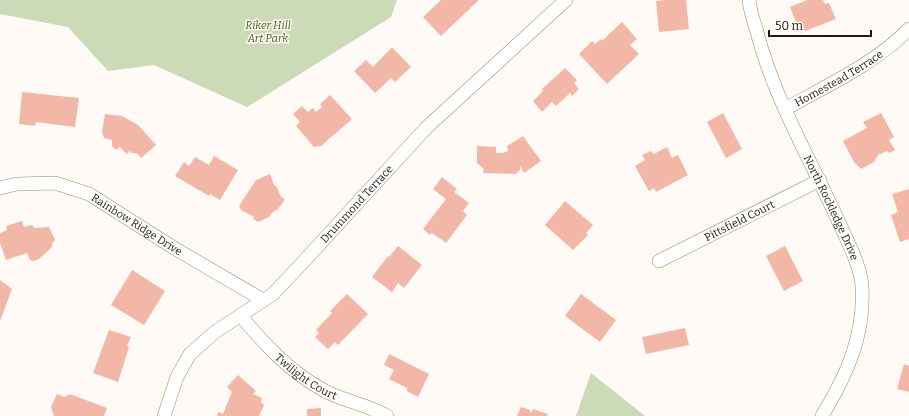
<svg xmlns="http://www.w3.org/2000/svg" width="909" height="416" viewBox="0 0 909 416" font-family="Bitter,serif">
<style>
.green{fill:#cbdab7}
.building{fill:#f2b7a6}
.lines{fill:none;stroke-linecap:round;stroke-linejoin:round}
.minor-casing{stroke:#9c8973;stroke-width:14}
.minor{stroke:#fff;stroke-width:13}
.labels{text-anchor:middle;stroke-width:3;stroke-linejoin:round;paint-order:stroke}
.park-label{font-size:11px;font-style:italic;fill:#465e13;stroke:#fffaf6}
.street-label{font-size:11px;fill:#221b13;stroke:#fffaf6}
</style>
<rect width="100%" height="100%" fill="#fffaf6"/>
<!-- green -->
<path class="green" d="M0 0H397L391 17 247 107 154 65 108 71 68 27 0 14Z
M591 373 645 416H576Z"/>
<!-- building -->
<path class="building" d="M441 0H479L441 36 423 17Z
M666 0H686L689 29 659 32 656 1Z
M807 0H823L825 4 829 3 836 19 800 33 790 7Z
M622 22 637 39 630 45 639 54 607 84 579 54 592 41 595 44 601 39 602 41Z
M392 47 411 67 395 82 391 78 375 93 354 71 366 60 373 67Z
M565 68 577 80 574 83 579 89 572 96 570 93 556 106 552 102 542 112 533 101 543 91 542 89Z
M22 92 79 98 75 127 36 122 35 126 19 124Z
M330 95 352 119 321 146 314 147 296 126 300 122 293 114 302 106 308 112 313 108 316 112 322 107 320 104Z
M723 113 742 149 726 158 707 122Z
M881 113 894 137 889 140 895 150 889 153 887 151 878 155 874 162 861 169 854 162 843 141 867 128 863 122Z
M105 114 122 116 138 125 156 145 141 158 137 153H132L130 151 127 154 120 147 116 150 112 146V140L104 138 102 132Z
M523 136 541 161 524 173 520 166V170L516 174 483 173 484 169 477 163V146L496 147V153H503L508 151 507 146Z
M667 147 672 158 678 155 688 175 656 192 654 188 649 191 635 166 645 160 642 155 651 151 654 154Z
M214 156 238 170 220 200 210 194 209 196 175 176 184 162 189 166 195 157 209 165Z
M270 174 274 185 277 187 281 197 284 198V201L278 209 273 212 269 217 258 222 253 219 254 217 241 210 239 206 256 180Z
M442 177 457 189 454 192 469 203 463 211 467 215 446 243 432 233 430 235 423 229 446 199 433 189Z
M909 189V239L900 242 891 215 898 212 892 194Z
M565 201 593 225 586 233 588 235 573 250 545 225Z
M22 221 24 227 32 225 34 228 49 227 55 240 52 244V247L39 259 34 261 30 260 27 253 6 260 0 243V233L7 230 6 226Z
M398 246 422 265 404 288 398 283 392 292 372 277 388 256 389 257Z
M785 246 803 281 784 291 766 256Z
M132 270 165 291 144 325 111 305Z
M0 280 12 289 0 321Z
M347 294 368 314 338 345 335 342 328 349 315 337 319 333 316 330 332 313 330 311Z
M581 294 616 320 600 342 565 316Z
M685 328 689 345 646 354 642 337Z
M109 330 131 337 127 346 129 347 118 382 93 373Z
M389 354 429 374 418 397 407 391V388L389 379 394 370 384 365Z
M904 364 909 366V392L897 389Z
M238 375 256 391 253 394 262 398 261 402 264 405 259 416H217L218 412 223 414 232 392 227 387Z
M57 394 64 397 70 394 107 408 104 416H54L51 407Z
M521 407 530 410V412H532L533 409 548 414 547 416H517Z
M321 408V416H307V409Z"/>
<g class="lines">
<!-- minor casing -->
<g class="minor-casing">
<g id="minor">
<path id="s1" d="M749 0C750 11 754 22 757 32 774 98 809 157 837 218 845 236 861 266 862 286 865 335 847 375 822 416"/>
<path id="s2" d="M785 109C826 86 876 63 909 29"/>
<path id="s3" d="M0 188 17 184 55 183 89 194 174 248 263 300"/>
<path id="s4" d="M659 261 820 180"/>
<path id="s5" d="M240 315C264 344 291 373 325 391 344 401 368 405 387 416"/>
<path id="s6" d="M164 416 177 377 190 354 215 332 273 294 305 260 426 128 566 0"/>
</g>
</g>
<!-- minor -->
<use href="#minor" class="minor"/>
</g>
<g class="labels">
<!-- park labels -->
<g class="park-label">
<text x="268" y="29">Riker Hill<tspan x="268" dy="13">Art Park</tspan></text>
</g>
<!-- street labels -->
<g class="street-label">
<text dy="4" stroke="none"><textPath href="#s2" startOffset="62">Homestead Terrace</textPath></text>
<text dy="4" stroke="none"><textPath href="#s6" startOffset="293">Drummond Terrace</textPath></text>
<text dy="4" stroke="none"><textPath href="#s1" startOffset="224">North Rockledge Drive</textPath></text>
<text dy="4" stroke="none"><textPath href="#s4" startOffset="90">Pittsfield Court</textPath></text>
<text dy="4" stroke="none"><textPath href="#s3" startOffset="148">Rainbow Ridge Drive</textPath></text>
<text dy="4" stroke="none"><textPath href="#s5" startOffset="91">Twilight Court</textPath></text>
</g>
</g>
<!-- scale -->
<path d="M769 30v6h102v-6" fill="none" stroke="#221b13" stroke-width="2"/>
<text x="775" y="30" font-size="12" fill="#221b13" stroke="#fffaf6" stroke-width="3" paint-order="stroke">50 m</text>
</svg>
